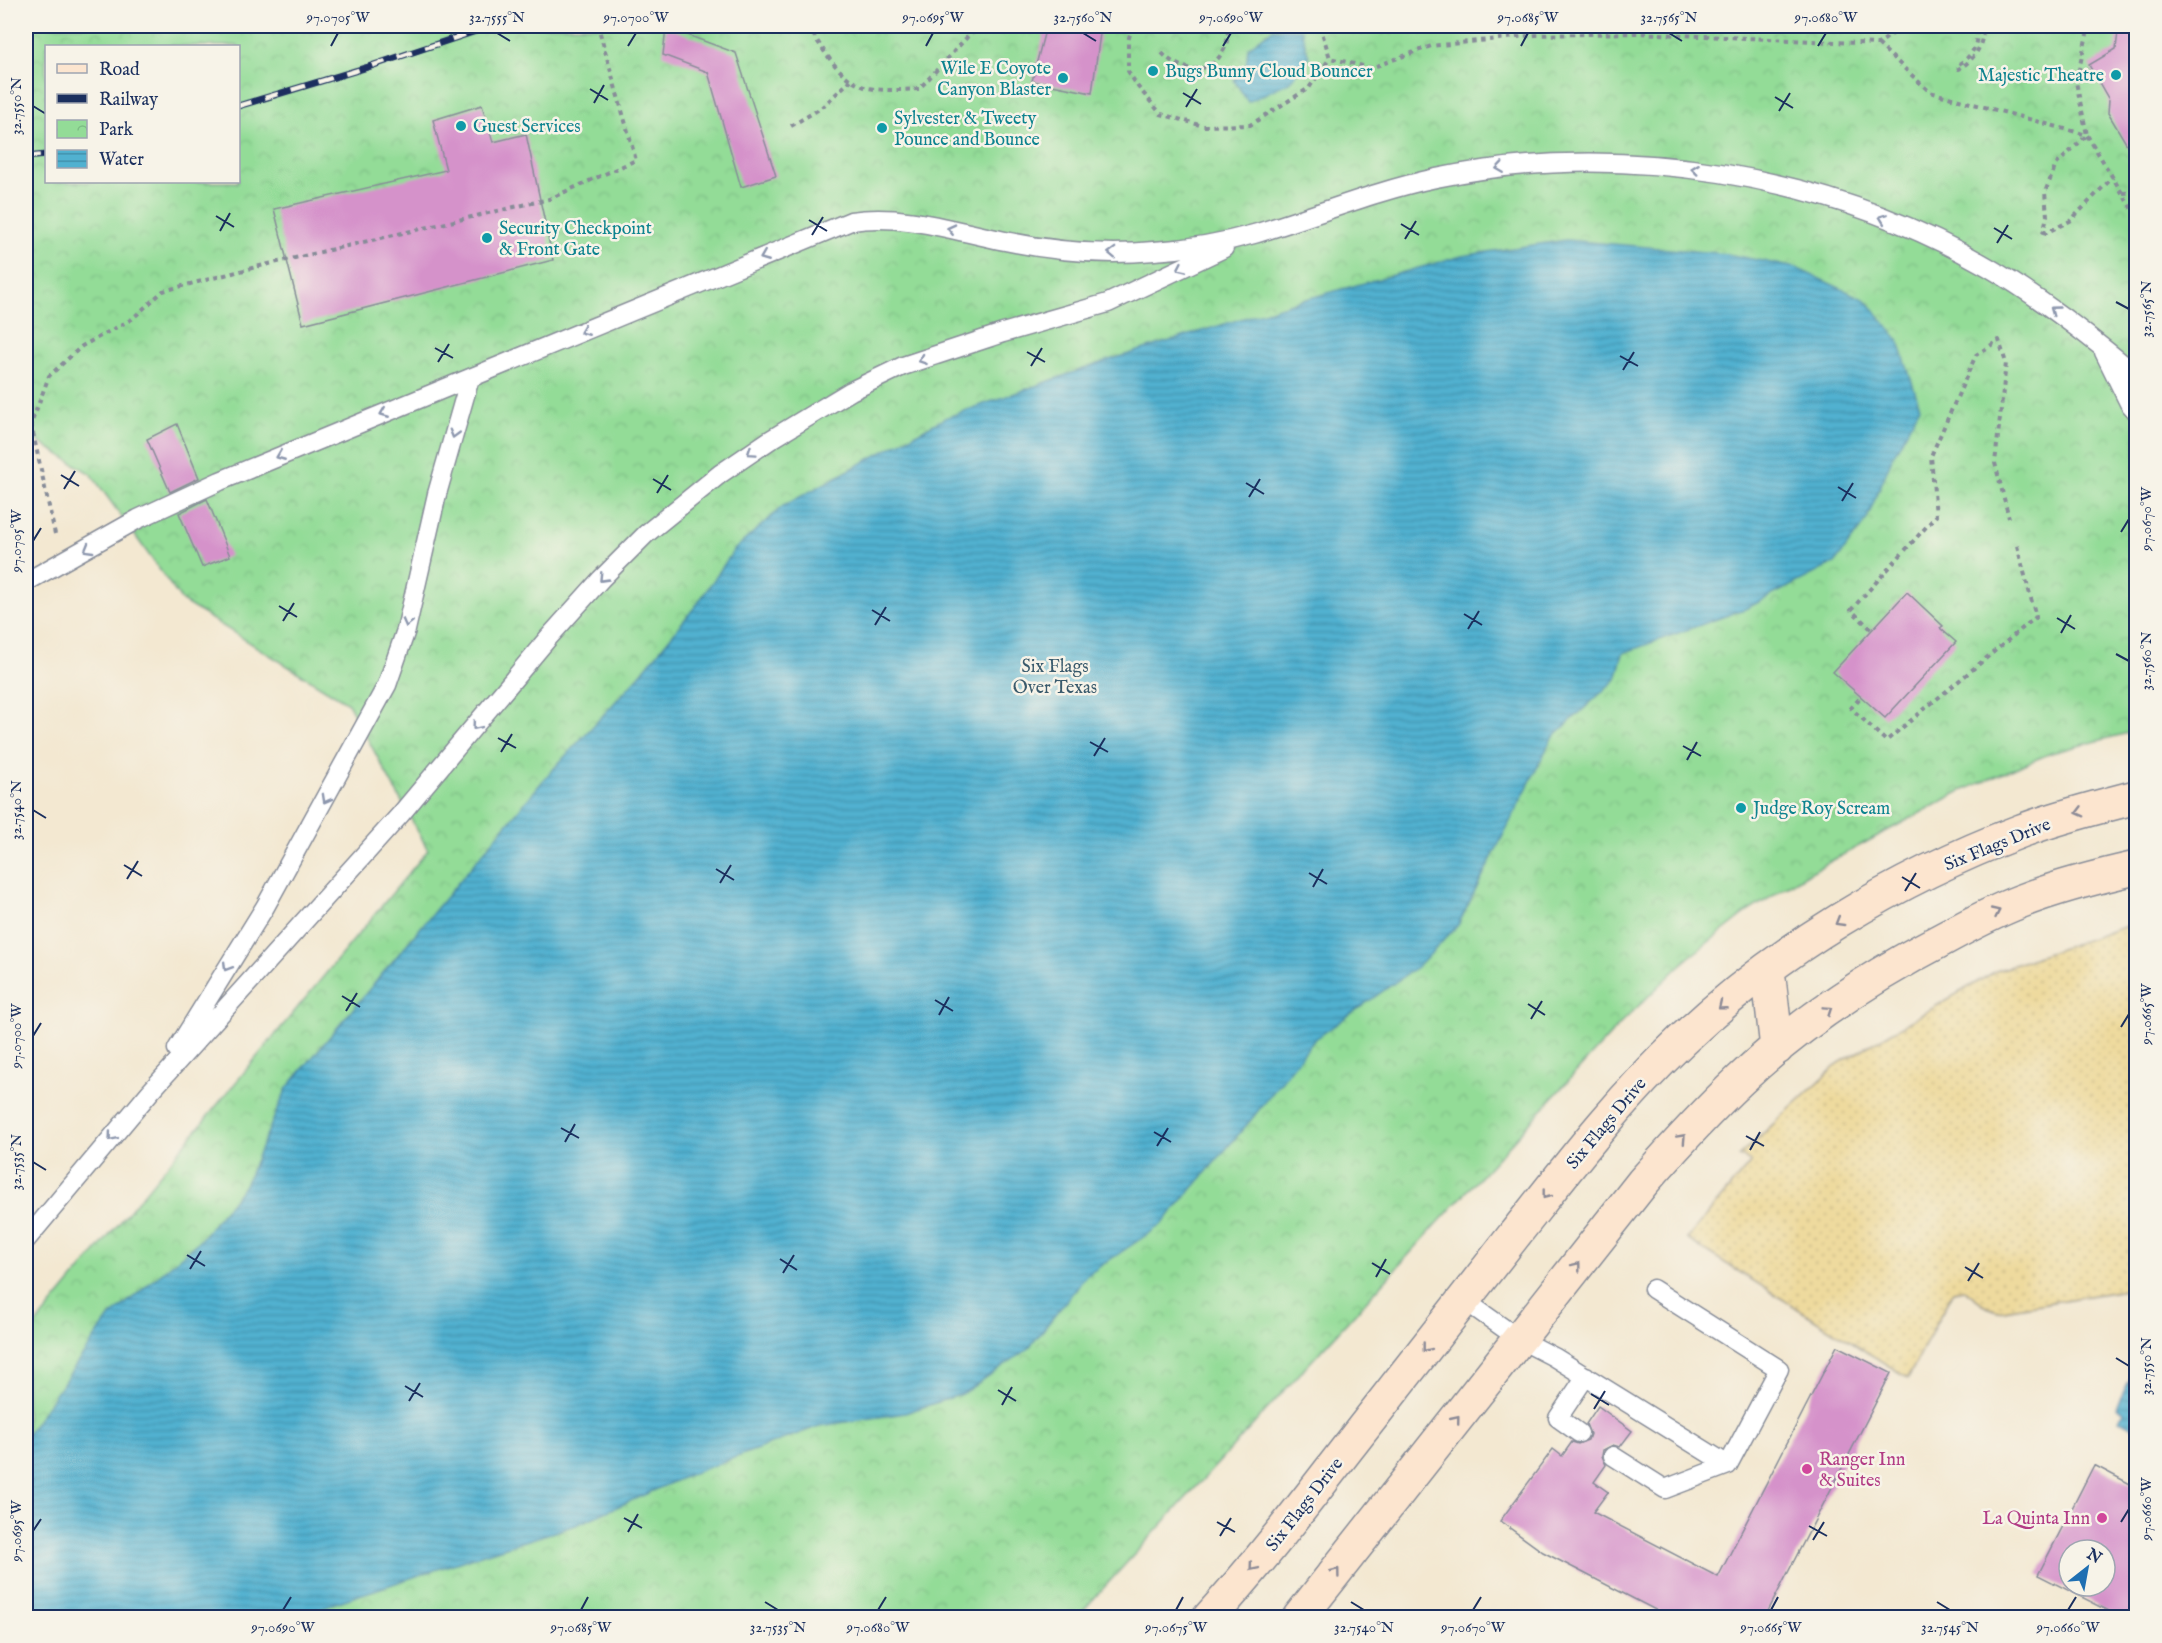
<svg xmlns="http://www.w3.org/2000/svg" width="2162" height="1643" viewBox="0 0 2162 1643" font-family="'IM FELL English',serif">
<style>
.sand{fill:url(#sand-dots);stroke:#84847e;stroke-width:1.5}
.park{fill:url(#park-crowns);stroke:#57867a;stroke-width:1.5;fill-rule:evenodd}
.water{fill:url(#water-rules);stroke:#367097;stroke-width:1.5}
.building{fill:#d592ca;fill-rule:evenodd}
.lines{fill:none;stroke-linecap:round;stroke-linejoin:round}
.lane-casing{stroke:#878c98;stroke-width:21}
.secondary-casing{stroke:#878c98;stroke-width:36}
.path{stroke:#878c98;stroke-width:4;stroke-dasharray:4.5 4.5;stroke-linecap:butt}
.lane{stroke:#fff;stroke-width:18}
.secondary{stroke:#fce5cf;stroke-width:33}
.rail-casing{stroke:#1b2f5e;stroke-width:7}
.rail{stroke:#f7f3e8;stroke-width:4.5;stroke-dasharray:14;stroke-linecap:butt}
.oneway{stroke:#8d97ae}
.oneway2{stroke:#8c8a96}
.ticks{fill:none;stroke:#1b2f5e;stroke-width:2}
.culture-dot{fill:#0f9aa8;stroke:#f7f3e8;stroke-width:2}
.hotel-dot{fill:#d1479c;stroke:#f7f3e8;stroke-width:2}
.labels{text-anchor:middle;stroke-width:5;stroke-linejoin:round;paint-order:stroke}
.culture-label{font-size:18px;fill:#0d838f;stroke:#f7f3e8;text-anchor:start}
.park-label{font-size:18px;fill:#395a6c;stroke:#f7f3e8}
.street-label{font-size:18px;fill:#1b2f5e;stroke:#f7f3e8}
.hotel-label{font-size:18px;fill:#b23c85;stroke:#f7f3e8;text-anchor:start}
.neatline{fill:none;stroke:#1b2f5e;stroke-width:2}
.ticks-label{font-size:15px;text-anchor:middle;fill:#1b2f5e}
</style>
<defs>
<pattern id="sand-dots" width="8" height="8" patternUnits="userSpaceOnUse" patternTransform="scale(1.5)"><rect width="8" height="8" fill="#eeda9e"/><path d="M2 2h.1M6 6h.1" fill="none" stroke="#ccbb8a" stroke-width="1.8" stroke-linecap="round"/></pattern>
<pattern id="park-crowns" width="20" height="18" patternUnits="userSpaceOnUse" patternTransform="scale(1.5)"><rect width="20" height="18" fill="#93dc97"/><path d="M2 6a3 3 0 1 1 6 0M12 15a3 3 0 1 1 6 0" fill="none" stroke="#7ebd85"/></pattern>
<pattern id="water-rules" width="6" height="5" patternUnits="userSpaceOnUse" patternTransform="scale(1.5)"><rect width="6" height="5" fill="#51b1d0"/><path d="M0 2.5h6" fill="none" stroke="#4290ac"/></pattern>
</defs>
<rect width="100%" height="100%" fill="#f7f3e8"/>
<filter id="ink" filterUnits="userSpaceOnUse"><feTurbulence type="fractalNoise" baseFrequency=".0167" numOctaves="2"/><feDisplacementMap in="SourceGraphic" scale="12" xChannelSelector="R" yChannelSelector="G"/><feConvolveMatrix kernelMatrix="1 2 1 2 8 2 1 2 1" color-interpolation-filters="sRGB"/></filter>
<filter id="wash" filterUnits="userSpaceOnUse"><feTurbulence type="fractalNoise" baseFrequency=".008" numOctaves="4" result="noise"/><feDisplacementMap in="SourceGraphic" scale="24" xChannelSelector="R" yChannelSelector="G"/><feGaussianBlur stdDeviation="1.35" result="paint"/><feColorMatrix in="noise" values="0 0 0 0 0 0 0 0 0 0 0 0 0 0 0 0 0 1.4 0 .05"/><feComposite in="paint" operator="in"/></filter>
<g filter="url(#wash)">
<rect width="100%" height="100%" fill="#f3e8d1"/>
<!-- sand -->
<path class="sand" d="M2127 926 2136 927V1288L1998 1311 1987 1307 1963 1289 1953 1291 1908 1378 1687 1239 1751 1162 1739 1156 1839 1063 1996 971Z"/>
<!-- park -->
<path class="park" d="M26 26H2136V731L2051 753 1959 792 1809 873 1747 912 1687 959 1621 1023 1077 1617 26 1618V1336L428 850 348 703 182 601 91 474 26 434ZM46 46H238V182H46Z"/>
<!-- water -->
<path class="water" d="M1273 29 1301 30 1309 57 1291 81 1248 102 1234 80 1246 67 1248 48Z
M1566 240 1727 254 1796 268 1866 300 1898 339 1920 407 1893 456 1866 521 1835 563 1747 608 1623 653 1616 679 1552 738 1458 925 1421 964 1314 1040 1250 1121 1161 1225 1086 1276 1028 1349 962 1394 905 1413 819 1426 691 1474 576 1525 474 1557 293 1617H26V1436L108 1319 200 1240 245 1185 287 1088 547 776 639 676 698 603 734 550 783 506 945 418 1106 361 1292 303 1462 256Z
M2131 1377 2136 1380V1429L2120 1420 2124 1412 2116 1407Z"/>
<g id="blocks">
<!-- building -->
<path class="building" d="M1046 26H1101L1092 93 1032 81Z
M666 27 736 53 776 176 741 187 708 72 663 55Z
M2118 31 2136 32V160L2108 113 2109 100 2089 65 2116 49Z
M482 105 493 142 526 134 553 260 303 324 274 209 446 170 433 120Z
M177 424 199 478 170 492 147 439Z
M207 499 230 556 202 567 179 513Z
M1907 592 1943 626 1940 628 1956 642 1885 718 1833 672Z
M1837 1346 1891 1373 1765 1617H1669L1543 1552 1500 1521 1553 1449 1562 1456 1572 1442 1578 1444 1588 1440 1590 1434 1586 1424 1598 1406 1632 1431 1620 1447 1613 1445 1603 1450 1602 1456 1606 1465 1594 1482 1608 1492 1593 1512 1718 1577Z
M2094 1465 2136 1487V1617H2121L2038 1575ZM2069 1550H2105V1586H2069Z"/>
</g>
</g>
<g filter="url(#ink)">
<use href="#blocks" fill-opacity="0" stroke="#878c98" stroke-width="1.5"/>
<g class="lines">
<!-- lane casing -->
<g class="lane-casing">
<path id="lane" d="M2104 352 2129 403 2136 411
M26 582 138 519 220 481 851 221C904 213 954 231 1005 241 1053 251 1105 256 1154 251 1187 249 1222 243 1254 234 1315 216 1374 191 1436 178 1621 140 1825 173 1988 267 2041 298 2089 336 2136 375
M177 1049 265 907 387 685 406 630 437 494 470 378
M26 1240 150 1092 400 815 549 637 601 579 646 534 720 474 770 440 851 391 903 366 1003 333 1108 303 1224 248
M1464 1300 1519 1339 1554 1357 1728 1465 1779 1369 1653 1289
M1579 1433 1558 1418 1586 1376
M1613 1456 1665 1489 1728 1465"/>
</g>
<!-- secondary casing -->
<g class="secondary-casing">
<path id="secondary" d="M1768 970 1777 1048
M1209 1618C1258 1564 1302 1507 1346 1450 1403 1378 1459 1306 1515 1234 1568 1167 1619 1100 1681 1041 1777 950 1897 878 2021 831 2058 817 2098 807 2136 797
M1299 1618 1643 1182C1674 1147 1706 1112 1740 1080 1800 1023 1872 976 1945 938 1969 925 1993 912 2019 902 2057 887 2096 877 2136 868"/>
</g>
<!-- path -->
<path class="path" d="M808 26C821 47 841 82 868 88 885 91 902 90 919 89L970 34 991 26
M967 26 970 34
M1113 26 1132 27 1128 41V71L1138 87 1161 114 1203 126 1250 125 1309 88 1330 58
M1320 26 1330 58 1371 68 1431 46 1536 35 1637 33 1878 44 1904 26
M1977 30C1977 47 1972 57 1957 65L1959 69C1976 58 1983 46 1983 26
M1878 44 1930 92 2087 135 2136 216
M1162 53C1179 71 1207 77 1222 53 1227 45 1229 35 1227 26
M791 126 821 108 851 80
M2123 193 2136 192
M2136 215V252
M2043 234 2047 216 2045 192 2056 165 2087 135 2076 82 2089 26
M2043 234 2070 221 2113 177
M55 534 31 424 49 376 82 346 132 319 163 291 256 267 549 199 636 160 598 26
M1871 629 1851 610 1936 516 1931 456 1976 355 1999 340 2006 363 1995 463 2009 518
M1859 699 1851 708 1886 741 2036 617 2016 542"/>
<!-- lane -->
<use href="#lane" class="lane"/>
<!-- secondary -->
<use href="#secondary" class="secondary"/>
<!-- rail casing -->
<g class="rail-casing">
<path id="rail" d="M238 106 368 67 491 26
M26 157 46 155"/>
</g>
<!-- rail -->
<use href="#rail" class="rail"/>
</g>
<!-- one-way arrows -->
<defs><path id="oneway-chevron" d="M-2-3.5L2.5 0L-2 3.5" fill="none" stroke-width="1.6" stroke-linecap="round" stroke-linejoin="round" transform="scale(1.5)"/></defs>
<g class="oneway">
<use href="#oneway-chevron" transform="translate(1500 168) rotate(172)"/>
<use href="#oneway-chevron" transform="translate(1695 169) rotate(-173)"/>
<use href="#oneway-chevron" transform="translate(1883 218) rotate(-159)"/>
<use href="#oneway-chevron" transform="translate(951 229) rotate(-167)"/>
<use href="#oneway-chevron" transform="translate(1112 253) rotate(-178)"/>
<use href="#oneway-chevron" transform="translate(764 257) rotate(158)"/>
<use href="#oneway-chevron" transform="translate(1181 268) rotate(155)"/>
<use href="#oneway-chevron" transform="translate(2054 310) rotate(-144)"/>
<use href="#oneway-chevron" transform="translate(584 331) rotate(158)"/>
<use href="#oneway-chevron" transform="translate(922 360) rotate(161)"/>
<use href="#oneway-chevron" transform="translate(384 413) rotate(158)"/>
<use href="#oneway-chevron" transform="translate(454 434) rotate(106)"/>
<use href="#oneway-chevron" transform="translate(751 452) rotate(146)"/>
<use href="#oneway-chevron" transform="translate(280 456) rotate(158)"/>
<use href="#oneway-chevron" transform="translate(88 549) rotate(150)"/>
<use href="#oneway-chevron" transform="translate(603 578) rotate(134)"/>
<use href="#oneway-chevron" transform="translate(407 623) rotate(104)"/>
<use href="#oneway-chevron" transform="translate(476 726) rotate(130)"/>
<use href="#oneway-chevron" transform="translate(326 799) rotate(119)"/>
<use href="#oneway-chevron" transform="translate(227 967) rotate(122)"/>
<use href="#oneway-chevron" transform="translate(112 1137) rotate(130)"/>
</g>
<g class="oneway2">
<use href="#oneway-chevron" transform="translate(2080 812) rotate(165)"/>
<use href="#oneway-chevron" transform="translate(1996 912) rotate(-25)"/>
<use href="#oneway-chevron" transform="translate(1839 922) rotate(149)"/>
<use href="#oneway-chevron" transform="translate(1722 1006) rotate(141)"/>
<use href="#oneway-chevron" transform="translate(1828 1010) rotate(-34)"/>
<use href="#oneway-chevron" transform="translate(1682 1138) rotate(-47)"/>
<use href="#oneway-chevron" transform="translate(1546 1195) rotate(128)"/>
<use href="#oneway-chevron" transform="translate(1577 1266) rotate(-52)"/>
<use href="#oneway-chevron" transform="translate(1426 1348) rotate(128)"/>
<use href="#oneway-chevron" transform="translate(1456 1419) rotate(-51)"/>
<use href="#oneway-chevron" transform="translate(1253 1567) rotate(130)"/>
<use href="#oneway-chevron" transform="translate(1336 1572) rotate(-53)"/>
</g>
</g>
<!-- ticks -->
<path class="ticks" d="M497 33 510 41M1083 33 1096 41M1669 33 1682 41M331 46 338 33M628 46 636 33M926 46 933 33M1223 46 1231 33M1521 46 1528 33M1818 46 1826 33M590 89 608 100M1183 93 1201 104M1775 97 1793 108M594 103 604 85M33 106 46 114M1186 107 1197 89M1779 111 1790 93M216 216 234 227M809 220 827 231M1401 224 1419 235M1994 228 2012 239M220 231 230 213M812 235 823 217M1405 239 1416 221M1997 243 2008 225M2116 302 2129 309M435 348 453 358M1027 352 1045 362M1620 356 1638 366M438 362 449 344M1031 366 1042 348M1623 370 1634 352M61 475 79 486M653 479 671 490M1246 483 1264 494M1838 487 1856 498M64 489 75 471M657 493 668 475M1249 497 1260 479M1842 501 1853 483M2121 532 2129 519M33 541 41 528M279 606 297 617M872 610 890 621M1464 614 1482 625M2057 618 2075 629M283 621 294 603M875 625 886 607M1468 629 1479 611M2061 633 2071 615M2116 654 2129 661M498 738 516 748M1090 742 1108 752M1683 746 1701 756M501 752 512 734M1094 756 1105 738M1687 760 1697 742M33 810 46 818M124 865 142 876M716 869 734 880M1309 873 1327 884M1902 877 1920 888M127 879 138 861M720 883 731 865M1313 887 1323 869M1905 891 1916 873M342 996 360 1007M935 1000 953 1011M1528 1004 1545 1015M346 1011 357 993M939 1015 949 997M1531 1019 1542 1001M2121 1027 2129 1014M33 1036 41 1023M561 1128 579 1138M1154 1132 1171 1142M1746 1136 1764 1146M565 1142 575 1124M1157 1146 1168 1128M1750 1150 1760 1132M33 1162 46 1170M187 1255 205 1266M780 1259 797 1270M1372 1263 1390 1274M1965 1267 1983 1278M190 1269 201 1251M783 1273 794 1255M1376 1277 1386 1259M1968 1281 1979 1263M2116 1358 2129 1366M405 1386 423 1397M998 1390 1016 1401M1591 1394 1609 1405M409 1401 420 1383M1002 1405 1012 1387M1594 1409 1605 1391M624 1518 642 1528M1217 1522 1235 1532M2121 1522 2129 1509M1809 1526 1827 1536M33 1531 41 1519M628 1532 638 1514M1220 1536 1231 1518M1813 1540 1824 1522M765 1602 778 1610M1351 1602 1364 1610M1937 1602 1950 1610M283 1610 291 1597M581 1610 588 1597M878 1610 886 1597M1176 1610 1183 1597M1473 1610 1481 1597M1771 1610 1778 1597M2068 1610 2076 1597"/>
<!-- markers -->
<g class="culture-dot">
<circle cx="1153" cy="71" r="6"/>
<circle cx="2116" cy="75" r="6"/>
<circle cx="1063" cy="78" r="6"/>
<circle cx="461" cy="126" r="6"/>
<circle cx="882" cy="128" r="6"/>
<circle cx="487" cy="238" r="6"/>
<circle cx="1741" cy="808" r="6"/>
</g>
<g class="hotel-dot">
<circle cx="1807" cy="1469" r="6"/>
<circle cx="2102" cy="1518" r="6"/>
</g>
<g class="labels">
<!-- culture labels -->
<g class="culture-label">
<text x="1051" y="74" text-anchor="end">Wile E Coyote<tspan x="1051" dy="21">Canyon Blaster</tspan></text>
<text x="1165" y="77">Bugs Bunny Cloud Bouncer</text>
<text x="2104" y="81" text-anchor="end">Majestic Theatre</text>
<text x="894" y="124">Sylvester &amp; Tweety<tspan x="894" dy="21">Pounce and Bounce</tspan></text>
<text x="473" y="132">Guest Services</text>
<text x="499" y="234">Security Checkpoint<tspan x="499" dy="21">&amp; Front Gate</tspan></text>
<text x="1753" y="814">Judge Roy Scream</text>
</g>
<!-- park labels -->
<g class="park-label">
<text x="1055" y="672">Six Flags<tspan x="1055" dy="21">Over Texas</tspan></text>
</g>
<!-- street labels -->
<g class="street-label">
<text transform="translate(1997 844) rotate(-22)" y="6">Six Flags Drive</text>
<text transform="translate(1606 1123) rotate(-50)" y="6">Six Flags Drive</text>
<text transform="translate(1304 1504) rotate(-52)" y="6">Six Flags Drive</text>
</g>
<!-- hotel labels -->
<g class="hotel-label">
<text x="1819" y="1465">Ranger Inn<tspan x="1819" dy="21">&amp; Suites</tspan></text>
<text x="2090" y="1524" text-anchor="end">La Quinta Inn</text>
</g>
</g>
<!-- margin -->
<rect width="2162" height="1643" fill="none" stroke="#f7f3e8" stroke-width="66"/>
<!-- legend -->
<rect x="45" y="45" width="195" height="138" fill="#f7f3e8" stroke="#9fa5b1" stroke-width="1.5"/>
<rect x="57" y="64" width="30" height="9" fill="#fce5cf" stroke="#9fa5b1" stroke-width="1.5"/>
<text x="99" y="75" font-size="18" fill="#1b2f5e">Road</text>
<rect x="57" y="94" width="30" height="9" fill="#1b2f5e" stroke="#9fa5b1" stroke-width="1.5"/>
<text x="99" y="105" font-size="18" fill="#1b2f5e">Railway</text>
<rect x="57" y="120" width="30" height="18" fill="url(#park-crowns)" stroke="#9fa5b1" stroke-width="1.5"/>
<text x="99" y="135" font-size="18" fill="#1b2f5e">Park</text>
<rect x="57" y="150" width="30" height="18" fill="url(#water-rules)" stroke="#9fa5b1" stroke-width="1.5"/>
<text x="99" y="165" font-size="18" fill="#1b2f5e">Water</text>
<!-- north arrow -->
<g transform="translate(2087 1568) rotate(31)"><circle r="28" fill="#f7f3e8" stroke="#9fa5b1" stroke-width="1.5"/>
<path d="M0-4.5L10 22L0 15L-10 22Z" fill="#1f6fb2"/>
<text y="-9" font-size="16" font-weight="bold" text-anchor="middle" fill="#1b2f5e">N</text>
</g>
<rect x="33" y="33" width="2096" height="1577" class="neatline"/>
<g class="ticks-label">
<text x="338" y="22">97.0705°W</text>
<text x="497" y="22">32.7555°N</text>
<text x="636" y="22">97.0700°W</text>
<text x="933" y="22">97.0695°W</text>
<text x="1083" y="22">32.7560°N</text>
<text x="1231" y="22">97.0690°W</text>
<text x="1528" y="22">97.0685°W</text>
<text x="1669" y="22">32.7565°N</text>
<text x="1826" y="22">97.0680°W</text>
<text transform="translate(16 106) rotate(-90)" y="5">32.7550°N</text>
<text transform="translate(2146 309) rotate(-90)" y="5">32.7565°N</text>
<text transform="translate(2146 519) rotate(-90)" y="5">97.0670°W</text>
<text transform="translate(16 541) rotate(-90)" y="5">97.0705°W</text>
<text transform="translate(2146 661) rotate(-90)" y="5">32.7560°N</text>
<text transform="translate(16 810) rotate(-90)" y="5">32.7540°N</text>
<text transform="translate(2146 1014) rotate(-90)" y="5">97.0665°W</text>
<text transform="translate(16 1036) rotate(-90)" y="5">97.0700°W</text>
<text transform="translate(16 1162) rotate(-90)" y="5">32.7535°N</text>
<text transform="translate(2146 1366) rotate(-90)" y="5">32.7550°N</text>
<text transform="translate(2146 1509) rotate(-90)" y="5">97.0660°W</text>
<text transform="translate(16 1531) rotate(-90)" y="5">97.0695°W</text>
<text x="283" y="1632">97.0690°W</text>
<text x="581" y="1632">97.0685°W</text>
<text x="778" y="1632">32.7535°N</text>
<text x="878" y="1632">97.0680°W</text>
<text x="1176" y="1632">97.0675°W</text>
<text x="1364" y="1632">32.7540°N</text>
<text x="1473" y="1632">97.0670°W</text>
<text x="1771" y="1632">97.0665°W</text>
<text x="1950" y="1632">32.7545°N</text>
<text x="2068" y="1632">97.0660°W</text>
</g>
</svg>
